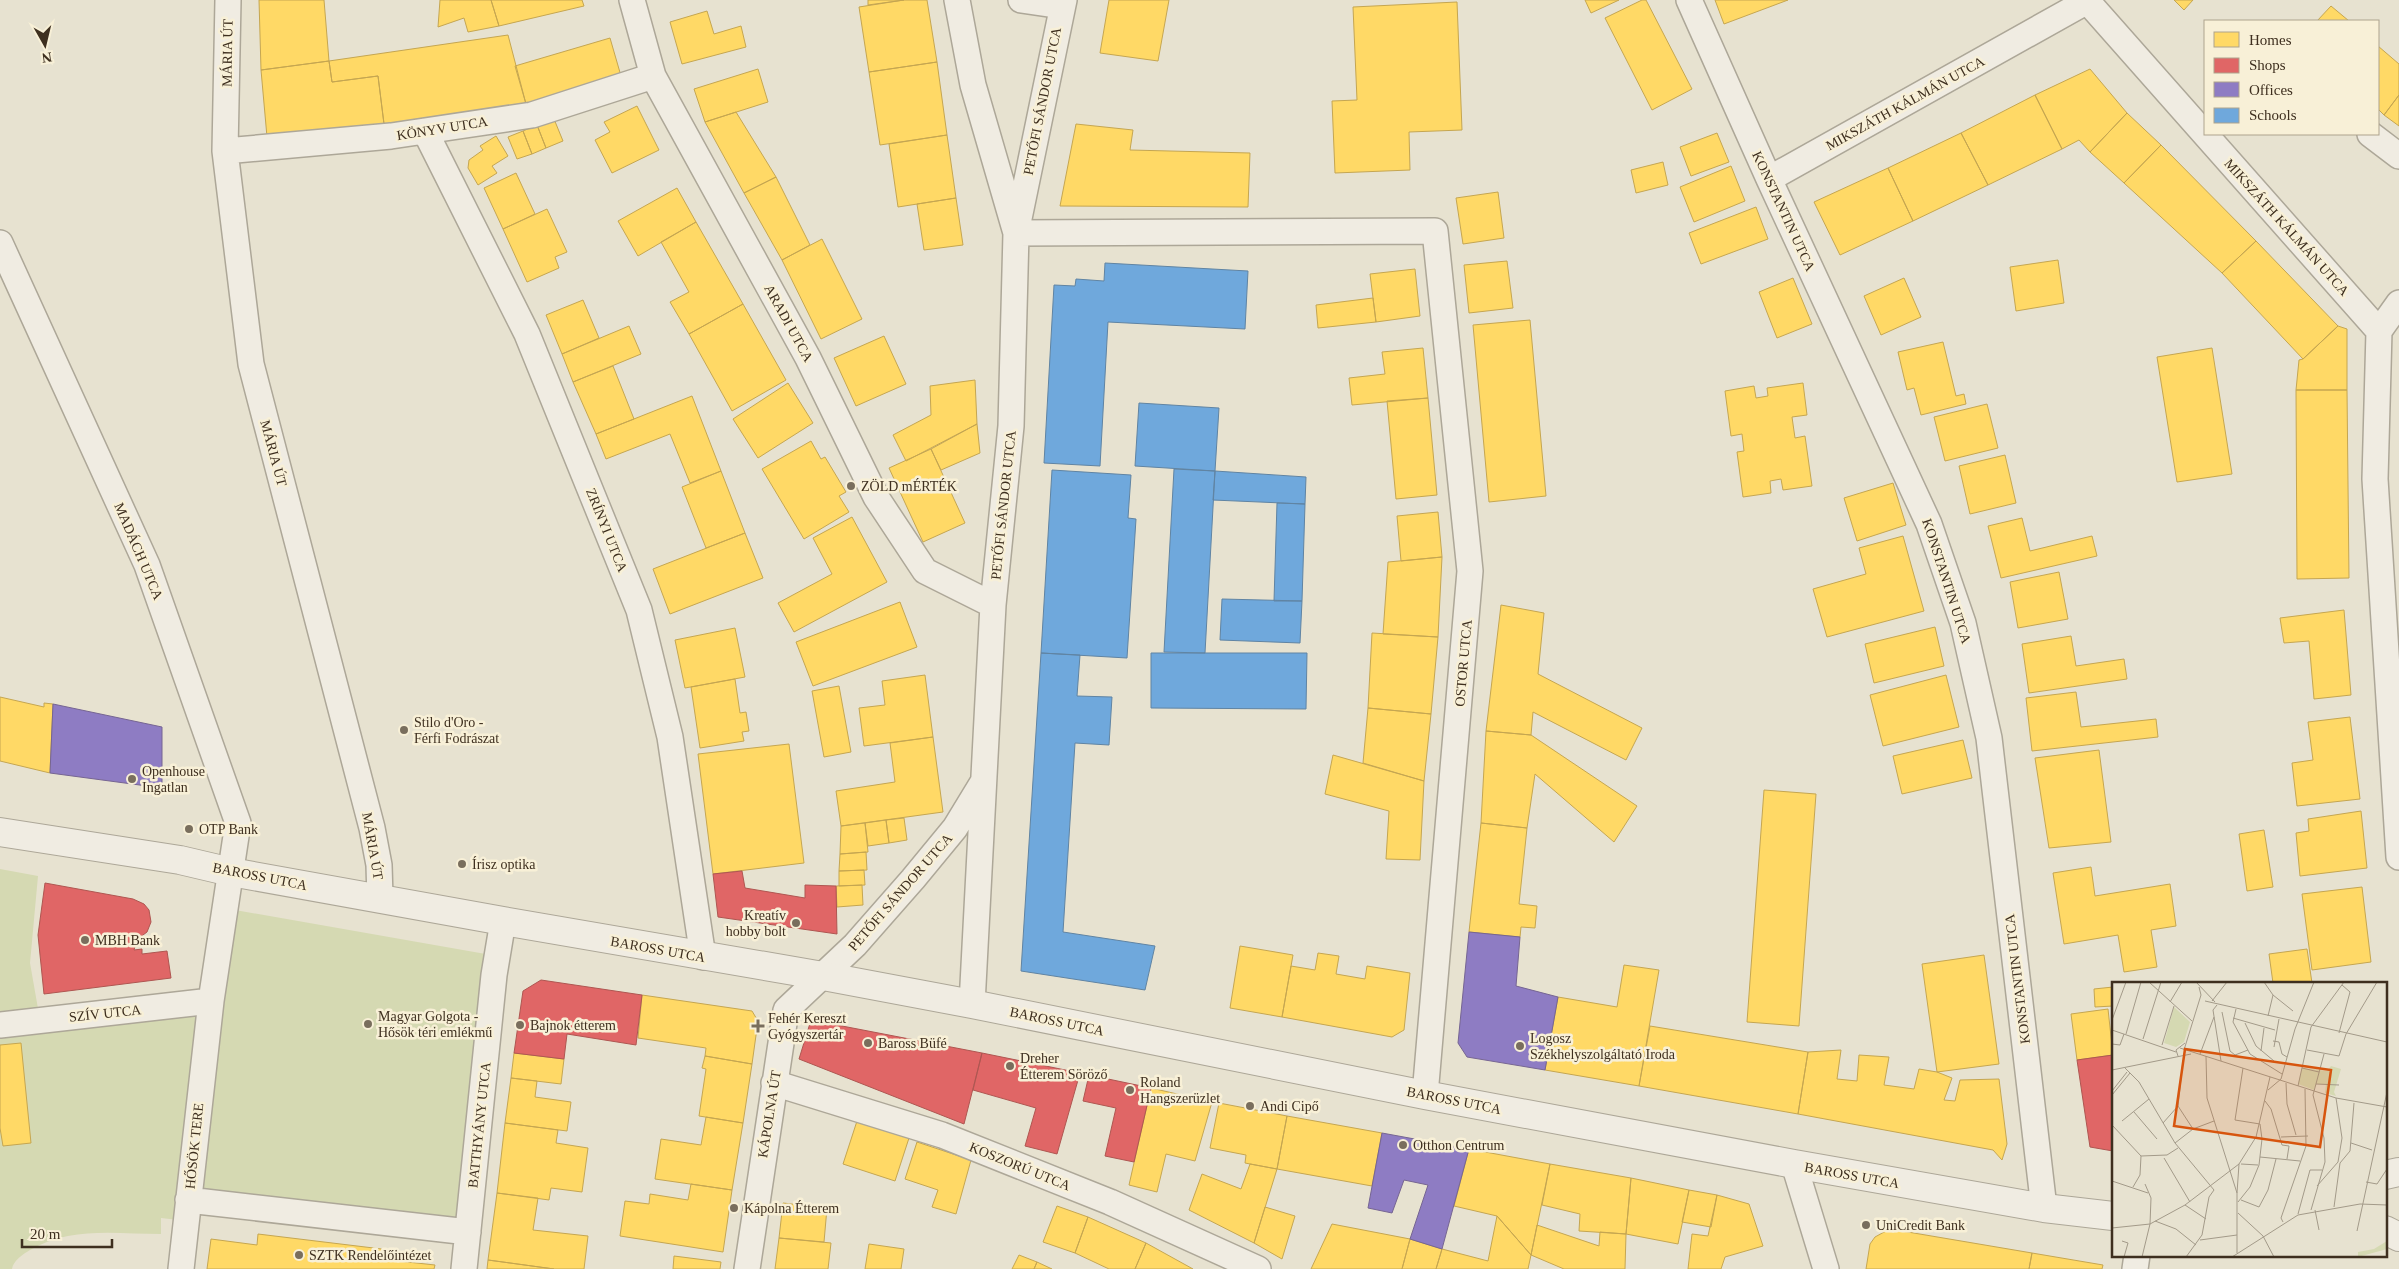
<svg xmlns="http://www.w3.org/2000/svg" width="2399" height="1269" viewBox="0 0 2399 1269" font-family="'Times New Roman',serif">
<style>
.green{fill:#d5d9b2}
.homes{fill:#ffd966;stroke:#c5a651}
.shops{fill:#e06666;stroke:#af5651}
.offices{fill:#8e7cc3;stroke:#766592}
.schools{fill:#6fa8dc;stroke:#6084a3}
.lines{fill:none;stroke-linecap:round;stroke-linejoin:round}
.minor-casing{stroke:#ada798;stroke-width:28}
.tertiary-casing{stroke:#ada798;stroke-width:30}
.minor{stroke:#f0ece2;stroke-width:25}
.tertiary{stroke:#f0ece2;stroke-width:28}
.poi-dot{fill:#796e5d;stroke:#f8f0d7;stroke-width:2}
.labels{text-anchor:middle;stroke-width:5;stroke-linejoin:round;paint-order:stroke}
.street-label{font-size:14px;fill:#3e2f1f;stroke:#f8f0d7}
.poi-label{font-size:14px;fill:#3e2f1f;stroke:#f8f0d7;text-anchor:start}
.inset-road{fill:none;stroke:#a39a89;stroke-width:1}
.view{fill:#d7550e;fill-opacity:0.15;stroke:#d7550e;stroke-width:2.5}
.inset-edge{fill:none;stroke:#3e2f1f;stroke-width:2.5}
</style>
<rect width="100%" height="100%" fill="#e7e2d0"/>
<!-- green -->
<path class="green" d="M0 869 38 876 30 963 40 1020 211 1001 224 908 497 956 468 1232 191 1200 187 1221 161 1218V1234C116 1234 71 1226 30 1250 23 1254 13 1261 12 1269H0Z"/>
<!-- homes -->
<path class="homes" d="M259 0H324L329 61 261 70Z
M440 0H491L499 26 468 32 464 18 438 27Z
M491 0H582L584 6 499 26Z
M868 0H904L868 5Z
M904 0H927L937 62 869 72 859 7Z
M1109 0H1169L1158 61 1100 53Z
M1585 0H1619L1591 13Z
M1642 0H1646L1692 89 1652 110 1605 18Z
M1715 0H1788L1724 24Z
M2174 0H2193L2184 10Z
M1457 2 1462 130 1409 132 1410 170 1335 173 1332 101 1357 100 1353 7Z
M2331 6 2349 21H2317Z
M707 11 714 34 741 26 746 47 682 64 670 22Z
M508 35 526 104 384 124 378 76 332 82 329 61Z
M610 38 621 76 526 104 515 66Z
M2378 46 2399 64V95L2384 115 2378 109Z
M329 61 332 82 378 76 384 124 267 137 261 70Z
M937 62 947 135 880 145 869 72Z
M758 69 768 102 705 122 694 89Z
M2090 69 2127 113 2090 152 2079 140 2062 149 2035 95Z
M2035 95 2062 149 1988 185 1961 133Z
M2399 95V126L2384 115Z
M637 106 659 150 612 173 595 140 610 132 604 122Z
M736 112 776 177 744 193 705 122Z
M2127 113 2161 145 2124 183 2090 152Z
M554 119 563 141 546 148 537 125Z
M1076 124 1133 130 1130 150 1250 153 1248 207 1060 206Z
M537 125 546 148 532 154 523 131Z
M523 131 532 154 517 159 508 137Z
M1717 133 1729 162 1691 176 1680 147Z
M1961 133 1988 185 1913 221 1888 168Z
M947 135 956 198 898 207 889 144Z
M496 136 508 156 492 166 497 173 478 185 468 168 469 160 483 150 480 146Z
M2161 145 2256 241 2222 273 2124 183Z
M1663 162 1668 185 1636 193 1631 170Z
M1731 166 1745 201 1694 222 1680 187Z
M1888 168 1913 221 1840 255 1814 202Z
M516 173 535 214 503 229 484 188Z
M776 177 810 245 782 260 744 193Z
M677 188 696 222 638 256 618 221Z
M1498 192 1504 238 1463 244 1456 198Z
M956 198 963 245 924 250 917 204Z
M1756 207 1768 239 1701 264 1689 233Z
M547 209 567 252 555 257 559 268 527 282 503 229Z
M696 222 743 304 689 334 670 302 689 292 661 242Z
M822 239 862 319 821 339 782 260Z
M2256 241 2338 326 2303 359 2222 273Z
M2058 260 2064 303 2016 311 2010 267Z
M1507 261 1513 308 1469 313 1464 265Z
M1415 269 1420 316 1376 322 1370 274Z
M1793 278 1812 324 1777 338 1759 292Z
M1904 278 1921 317 1881 335 1864 296Z
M1373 298 1376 322 1318 328 1316 305Z
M583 300 599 338 562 354 546 315Z
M743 304 786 380 732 411 689 334Z
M1530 320 1546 496 1489 502 1473 325Z
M629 326 641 354 573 382 562 354Z
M2338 326 2347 329V390H2296L2299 360 2303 359Z
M884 336 906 384 856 406 834 358Z
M1943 342 1956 396 1964 394 1966 404 1921 415 1914 388 1907 390 1898 352Z
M1423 348 1428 398 1352 405 1349 378 1385 374 1382 352Z
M2212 348 2232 474 2177 482 2157 357Z
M613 366 634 419 596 434 573 382Z
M975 380 977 424 906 461 893 435 931 415 930 386Z
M788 383 813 423 758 458 733 419Z
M1803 383 1807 415 1792 417 1795 438 1805 436 1812 486 1783 490 1781 479 1770 481 1771 493 1743 497 1737 452 1744 451 1742 434 1731 436 1725 391 1754 386 1756 398 1768 396 1767 388Z
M2296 390H2347L2349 578 2297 579Z
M692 396 721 471 690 483 670 434 606 459 596 434Z
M1428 398 1437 495 1396 499 1387 401Z
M1987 404 1998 448 1945 461 1934 417Z
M977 424 980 453 941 470 931 449Z
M811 441 821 459 825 457 846 492 839 496 849 512 804 539 762 469Z
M931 449 965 523 923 542 889 468Z
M2005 455 2016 503 1970 514 1959 466Z
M721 471 745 533 706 548 682 487Z
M1893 483 1906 525 1857 541 1844 498Z
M1438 512 1442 557 1401 561 1397 516Z
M852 517 887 582 794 632 778 603 832 574 813 538Z
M2022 518 2030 551 2092 536 2097 556 2001 578 1988 526Z
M745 533 763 578 670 614 653 569Z
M1903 536 1924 611 1827 637 1813 589 1866 574 1859 548Z
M1442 557 1438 637 1383 634 1388 562Z
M2059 572 2068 619 2018 628 2010 582Z
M900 602 917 647 813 686 796 642Z
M1501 605 1544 613 1538 674 1642 728 1626 760 1533 712 1531 735 1486 731Z
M2344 610 2351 695 2314 699 2309 641 2284 643 2280 618Z
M1935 627 1944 666 1874 683 1865 644Z
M735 628 745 677 685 688 675 640Z
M1372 633 1438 637 1431 714 1368 708Z
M2071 636 2076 666 2124 659 2127 679 2029 693 2022 644Z
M925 675 933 737 864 746 859 708 885 705 882 681Z
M1946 675 1959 727 1883 746 1870 695Z
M735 679 740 713 746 712 749 731 742 732 744 741 700 748 691 687Z
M839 686 851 752 824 757 812 691Z
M2076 692 2081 727 2156 719 2158 737 2032 751 2026 698Z
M0 697 44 707V703L53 704 50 773 0 761Z
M1368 708 1431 714 1424 781 1363 763Z
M2350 717 2360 799 2297 806 2292 763 2313 760 2308 722Z
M1486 731 1531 735 1637 806 1614 842 1535 774 1527 828 1481 823Z
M933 737 943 812 841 826 836 791 895 782 890 743Z
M1963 740 1972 778 1902 794 1893 756Z
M789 744 804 863 713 874 698 754Z
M2099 750 2111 842 2049 848 2035 758Z
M1333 755 1424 781 1420 860 1386 859 1389 811 1325 794Z
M1764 790 1816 794 1799 1026 1747 1022Z
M2361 811 2367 868 2300 876 2296 833 2309 831 2308 819Z
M904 818 907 840 889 843 886 820Z
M886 820 889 843 868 846 865 823Z
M865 823 868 852 840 854 841 826Z
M1481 823 1527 828 1519 904 1537 906 1535 928 1521 927 1520 937 1469 932Z
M2264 830 2273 887 2247 891 2239 834Z
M866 852 867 870 839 871 840 854Z
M2091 867 2095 896 2170 884 2176 926 2151 930 2157 967 2124 972 2118 935 2064 944 2053 873Z
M864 870 865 885 839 886V871Z
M862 885 863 905 837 907 836 886Z
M2362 887 2371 962 2312 970 2302 894Z
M1240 946 1293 955 1282 1017 1230 1008Z
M2307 949 2312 983H2273L2269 954Z
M1318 953 1339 956 1336 974 1365 979 1367 966 1410 973 1404 1030 1392 1037 1282 1017 1291 966 1315 970Z
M1984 955 1999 1064 1937 1072 1922 964Z
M1624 965 1659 970 1639 1086 1545 1070 1558 997 1617 1007Z
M2113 987V1006L2095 1007 2094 989Z
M642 995 752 1011 758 1021 752 1064 705 1056 706 1048 638 1038Z
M2108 1009 2113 1055 2077 1060 2071 1014Z
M1650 1026 1808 1052 1798 1114 1639 1086Z
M21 1043 31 1143 3 1146 0 1128V1045Z
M1841 1050 1837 1079 1857 1081 1859 1055 1889 1057 1884 1085 1914 1089 1919 1069 1937 1072 1952 1078 1944 1100 1955 1101 1960 1080 1999 1079 2007 1144 2002 1160 1993 1150 1798 1114 1808 1052Z
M514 1053 564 1059 561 1084 511 1078Z
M705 1056 752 1064 743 1123 699 1116 706 1069 702 1068Z
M511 1078 537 1081 535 1097 571 1102 567 1131 505 1123Z
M1151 1088 1212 1102 1195 1161 1166 1154 1157 1192 1129 1185Z
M1219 1103 1287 1116 1277 1169 1245 1163 1246 1155 1210 1148Z
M1287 1116 1382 1133 1372 1186 1277 1169Z
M706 1117 743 1123 732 1190 655 1179 661 1139 701 1145Z
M857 1121 909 1138 895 1181 843 1164Z
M505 1123 558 1130 556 1143 588 1148 582 1192 551 1188 549 1200 497 1193Z
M917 1142 971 1160 956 1214 932 1207 938 1190 905 1179Z
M1469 1149 1550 1164 1531 1255 1497 1216 1454 1206Z
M1250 1164 1277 1169 1254 1243 1189 1210 1202 1174 1241 1189Z
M1550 1164 1631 1178 1626 1234 1579 1231 1580 1214 1542 1205Z
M1631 1178 1689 1190 1678 1244 1626 1234Z
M691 1184 732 1190 723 1252 620 1236 625 1201 649 1204 650 1194 688 1200Z
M1689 1190 1717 1195 1711 1227 1682 1222Z
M497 1193 538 1198 533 1230 588 1236 584 1269H554L488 1260Z
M1717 1195 1749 1204 1763 1246 1725 1257 1721 1269H1688L1692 1234 1708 1236Z
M783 1203 827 1208 824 1242 779 1238Z
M1057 1206 1088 1217 1075 1253 1043 1242Z
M1265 1207 1295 1216 1282 1259 1254 1243Z
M1497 1216 1531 1255 1528 1269H1436L1442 1249 1488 1261Z
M1088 1217 1146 1243 1135 1269H1109L1075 1253Z
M1332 1224 1410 1239 1402 1269H1311Z
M1537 1225 1599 1246 1600 1232 1626 1234 1625 1269H1564L1531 1255Z
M1896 1230 2032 1253 2029 1269H1866L1870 1244 1875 1237 1886 1231Z
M258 1234 390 1250 389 1260 435 1265 434 1269H207L211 1239 257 1245Z
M779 1238 831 1243 828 1269H775Z
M1410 1239 1442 1249 1436 1269H1402Z
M1146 1243 1193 1269H1135Z
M869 1244 904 1249 901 1269H865Z
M2032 1253 2103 1265 2102 1269H2029Z
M1019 1255 1037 1262 1034 1269H1012Z
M674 1256 721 1262 720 1269H673Z
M488 1260 554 1269H487Z
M1037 1262 1052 1269H1034Z"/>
<!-- shops -->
<path class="shops" d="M742 871 745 888 805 898V885L836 886 837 934 718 917 713 874Z
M45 883 133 899 144 904 149 910 151 922 147 932 139 938H133V941L136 943 134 950 142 949V954L167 951 171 978 44 994 38 935Z
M541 980 642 995 636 1045 567 1034 564 1059 514 1053 523 991Z
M811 1020 982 1053 964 1124 799 1059Z
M982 1053 1080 1073 1057 1154 1025 1146 1036 1108 973 1090Z
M2113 1055V1151L2090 1147 2077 1060Z
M1089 1075 1151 1088 1134 1162 1105 1156 1116 1108 1083 1101Z"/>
<!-- offices -->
<path class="offices" d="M53 704 162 727V788L50 773Z
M1469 932 1520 937 1516 986 1558 997 1545 1070 1467 1057 1458 1043Z
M1382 1133 1469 1149 1442 1249 1410 1239 1428 1185 1404 1180 1392 1213 1368 1208Z"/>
<!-- schools -->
<path class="schools" d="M1105 263 1248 271 1245 329 1108 322 1100 466 1044 463 1054 285 1075 286 1076 279 1104 281Z
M1139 403 1219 408 1215 471 1135 466Z
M1174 469 1215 471 1205 653 1164 652Z
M1052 470 1131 475 1128 518 1136 519 1127 658 1041 653Z
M1215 471 1306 477 1305 504 1213 500Z
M1277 503 1305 504 1302 601H1274Z
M1222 599 1302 601 1300 643 1220 640Z
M1041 653 1080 655 1077 696 1112 697 1109 745 1075 743 1063 932 1155 946 1145 990 1021 971Z
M1151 653H1307L1306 709 1151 708Z"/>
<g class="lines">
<!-- minor casing -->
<g class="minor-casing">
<path id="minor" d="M228 0 225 151 251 364 372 828 379 865 380 898
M632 0 653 76 808 358 876 497 925 571 993 605
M957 0 973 85 1016 233 1435 231 1470 571 1425 1095
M1021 0 1062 6
M1689 0 1769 179 1929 524 1963 623 1989 738 2044 1208
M2088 2 2379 331 2375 479 2399 857
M425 131 527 334 639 610 670 737 703 957
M2370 134 2399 156
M225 151 391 136 532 115 653 76
M1769 179 2089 0
M0 243 147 565 238 823 211 1001 181 1269
M2379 331 2399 303
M972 1004 993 605 1011 426 1016 233 1064 0
M0 1025 211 1001
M774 1083 942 1135 1110 1202 1258 1269
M1794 1164 1826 1269
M188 1200 468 1232
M464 1269 494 975 503 921
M747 1269 786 1010 855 945 913 879 955 828 983 782
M2135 1269 2137 1255"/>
</g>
<!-- tertiary casing -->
<g class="tertiary-casing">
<path id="tertiary" d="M0 832 180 860 231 872 503 921 823 976 972 1004 1425 1095 1794 1164 2044 1208 2113 1216
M2385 1175 2399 1172
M2385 1230 2399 1237"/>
</g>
<!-- minor -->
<use href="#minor" class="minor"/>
<!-- tertiary -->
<use href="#tertiary" class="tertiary"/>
</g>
<!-- markers -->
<g class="poi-dot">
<circle cx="851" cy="486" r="5"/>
<circle cx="404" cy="730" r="5"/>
<circle cx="132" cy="779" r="5"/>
<circle cx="189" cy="829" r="5"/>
<circle cx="462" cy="864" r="5"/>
<circle cx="796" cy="923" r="5"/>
<circle cx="85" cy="940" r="5"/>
<circle cx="368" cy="1024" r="5"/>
<circle cx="520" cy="1025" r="5"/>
<path d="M755.5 1018.5h5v5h5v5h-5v5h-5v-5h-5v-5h5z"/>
<circle cx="868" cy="1043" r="5"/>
<circle cx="1520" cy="1046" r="5"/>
<circle cx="1010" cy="1066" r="5"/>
<circle cx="1130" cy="1090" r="5"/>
<circle cx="1250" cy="1106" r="5"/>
<circle cx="1403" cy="1145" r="5"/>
<circle cx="734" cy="1208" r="5"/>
<circle cx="1866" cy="1225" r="5"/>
<circle cx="299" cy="1255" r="5"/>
</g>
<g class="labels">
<!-- street labels -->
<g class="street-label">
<text transform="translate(227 53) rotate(-89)" y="5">MÁRIA ÚT</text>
<text transform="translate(1042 101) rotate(-79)" y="5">PETŐFI SÁNDOR UTCA</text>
<text transform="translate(1905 103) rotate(-29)" y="5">MIKSZÁTH KÁLMÁN UTCA</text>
<text transform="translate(442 128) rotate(-9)" y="5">KÖNYV UTCA</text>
<text transform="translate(1784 211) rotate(65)" y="5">KONSTANTIN UTCA</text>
<text transform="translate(2287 227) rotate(48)" y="5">MIKSZÁTH KÁLMÁN UTCA</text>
<text transform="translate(789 323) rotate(61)" y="5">ARADI UTCA</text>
<text transform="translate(274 453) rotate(75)" y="5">MÁRIA ÚT</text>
<text transform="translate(1003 505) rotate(-84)" y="5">PETŐFI SÁNDOR UTCA</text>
<text transform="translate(607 530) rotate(68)" y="5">ZRÍNYI UTCA</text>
<text transform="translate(139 551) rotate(67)" y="5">MADÁCH UTCA</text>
<text transform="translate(1947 581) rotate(72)" y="5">KONSTANTIN UTCA</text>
<text transform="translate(1463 663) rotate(-85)" y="5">OSTOR UTCA</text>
<text transform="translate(373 846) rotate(80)" y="5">MÁRIA ÚT</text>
<text transform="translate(260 876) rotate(11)" y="5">BAROSS UTCA</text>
<text transform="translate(900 892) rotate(-49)" y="5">PETŐFI SÁNDOR UTCA</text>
<text transform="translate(658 949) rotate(10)" y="5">BAROSS UTCA</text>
<text transform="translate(2017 979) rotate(-97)" y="5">KONSTANTIN UTCA</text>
<text transform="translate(105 1013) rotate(-6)" y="5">SZÍV UTCA</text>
<text transform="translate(1057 1021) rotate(12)" y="5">BAROSS UTCA</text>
<text transform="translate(1454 1100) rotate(11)" y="5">BAROSS UTCA</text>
<text transform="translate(769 1114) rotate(-81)" y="5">KÁPOLNA ÚT</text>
<text transform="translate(479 1125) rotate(-84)" y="5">BATTHYÁNY UTCA</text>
<text transform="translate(194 1146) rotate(-84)" y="5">HŐSÖK TERE</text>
<text transform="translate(1020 1166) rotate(22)" y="5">KOSZORÚ UTCA</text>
<text transform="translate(1852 1175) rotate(10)" y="5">BAROSS UTCA</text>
</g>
<!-- poi labels -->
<g class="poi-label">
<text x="861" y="491">ZÖLD mÉRTÉK</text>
<text x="414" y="727">Stilo d'Oro -<tspan x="414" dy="16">Férfi Fodrászat</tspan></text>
<text x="142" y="776">Openhouse<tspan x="142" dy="16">Ingatlan</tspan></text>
<text x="199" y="834">OTP Bank</text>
<text x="472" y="869">Írisz optika</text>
<text x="786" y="920" text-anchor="end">Kreatív<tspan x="786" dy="16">hobby bolt</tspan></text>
<text x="95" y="945">MBH Bank</text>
<text x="378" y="1021">Magyar Golgota -<tspan x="378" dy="16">Hősök téri emlékmű</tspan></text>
<text x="768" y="1023">Fehér Kereszt<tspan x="768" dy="16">Gyógyszertár</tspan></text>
<text x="530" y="1030">Bajnok étterem</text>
<text x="1530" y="1043">Logosz<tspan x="1530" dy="16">Székhelyszolgáltató Iroda</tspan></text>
<text x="878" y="1048">Baross Büfé</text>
<text x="1020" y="1063">Dreher<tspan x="1020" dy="16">Étterem Söröző</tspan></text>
<text x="1140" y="1087">Roland<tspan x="1140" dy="16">Hangszerüzlet</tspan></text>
<text x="1260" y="1111">Andi Cipő</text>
<text x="1413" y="1150">Otthon Centrum</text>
<text x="744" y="1213">Kápolna Étterem</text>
<text x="1876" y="1230">UniCredit Bank</text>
<text x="309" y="1260">SZTK Rendelőintézet</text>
</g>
</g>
<!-- overview -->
<g transform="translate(2112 982)">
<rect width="275" height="275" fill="#e7e2d0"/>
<path d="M62 25 78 40 72 60 64 65 52 61ZM219 84 229 87 222 110 224 114 213 111 214 102H204L202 108 186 102 190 86 215 89ZM275 259V267L246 275V270L262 267Z" fill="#d5d9b2"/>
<path class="inset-road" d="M37 0 80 39M84 0 103 20M152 0 161 13 181 29M93 19 275 60M100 19 115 0M58 20 70 0M105 23 101 28 109 79M124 27 121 40 138 72 170 92M110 30 118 69 123 73 136 68M156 34 161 13M121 36 163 48M0 38 14 0M133 41 144 64 162 79M0 48 64 70M227 51 238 10 230 3M14 52 29 0M31 57 49 0M161 59 167 60 170 72 175 75M0 62 8 63 12 52M50 63 62 24M162 65 167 37M68 66 224 116 275 125M72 68 89 13 87 5M195 68 227 74 234 52 265 0M149 69 152 46M88 72 102 35M66 74 64 68 73 61M94 74 95 116 125 211V271M71 78 66 124 81 147M13 86 27 100 63 161 102 208 97 215 90 253 74 275M131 86 123 138 148 142 150 157M190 86 207 90M0 88 79 72M174 101 175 122 184 153M204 102 227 103M186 104 199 45 232 0M156 108 169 97 183 47 202 0M0 109 15 90M0 113 18 91M224 116 230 156 226 180M153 119 159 127 170 163 177 164 175 177M22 130 45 157M10 139 37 117M51 141 66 124M0 143 29 174 28 193 21 205M169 155 196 154M63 161 81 147 102 139M239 161 260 168M29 174 55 173 66 166M148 175 188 179M52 176 78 220M129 182 146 183M0 199 36 211M254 200 265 202 275 187M205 204 226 180M125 211 127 182M129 218 147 225 156 208 164 177M126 220 138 205 147 183 150 157 144 155M73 223 94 237M222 225 228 181 238 169 242 121M199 228 213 180 212 156 201 113 212 72M203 228 207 248M126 231 151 254 162 275M186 232 198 188H210M43 239 64 247 84 263M171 240 169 236 194 164 193 107M0 246 38 242 73 223 127 182 144 155 158 95M245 249 275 110M88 258 125 253M10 259 16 261 12 275M30 275 38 242 39 216 33 202M120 275 186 233 248 222 275 223"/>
<path class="view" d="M73 67 219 88 208 165 62 144Z"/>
<rect width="275" height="275" class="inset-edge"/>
</g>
<!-- legend -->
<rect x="2204" y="20" width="175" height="115" fill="#f8f0d7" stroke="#aea38d"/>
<rect x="2214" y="32" width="25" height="15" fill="#ffd966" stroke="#aea38d"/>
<text x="2249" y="45" font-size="15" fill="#3e2f1f">Homes</text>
<rect x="2214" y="58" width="25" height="15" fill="#e06666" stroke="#aea38d"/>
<text x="2249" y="70" font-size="15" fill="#3e2f1f">Shops</text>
<rect x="2214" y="82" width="25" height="15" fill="#8e7cc3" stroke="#aea38d"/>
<text x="2249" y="95" font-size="15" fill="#3e2f1f">Offices</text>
<rect x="2214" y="108" width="25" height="15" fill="#6fa8dc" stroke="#aea38d"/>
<text x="2249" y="120" font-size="15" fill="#3e2f1f">Schools</text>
<!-- north arrow -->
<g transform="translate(45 45) rotate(172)" stroke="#f8f0d7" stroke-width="4" paint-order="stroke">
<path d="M0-4L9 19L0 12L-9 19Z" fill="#3e2f1f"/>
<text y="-8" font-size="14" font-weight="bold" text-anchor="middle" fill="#3e2f1f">N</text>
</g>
<!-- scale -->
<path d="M22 1239v8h90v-8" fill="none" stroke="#3e2f1f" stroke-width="2.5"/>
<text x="30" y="1239" font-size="15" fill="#3e2f1f" stroke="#f8f0d7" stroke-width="4" paint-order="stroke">20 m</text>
</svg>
